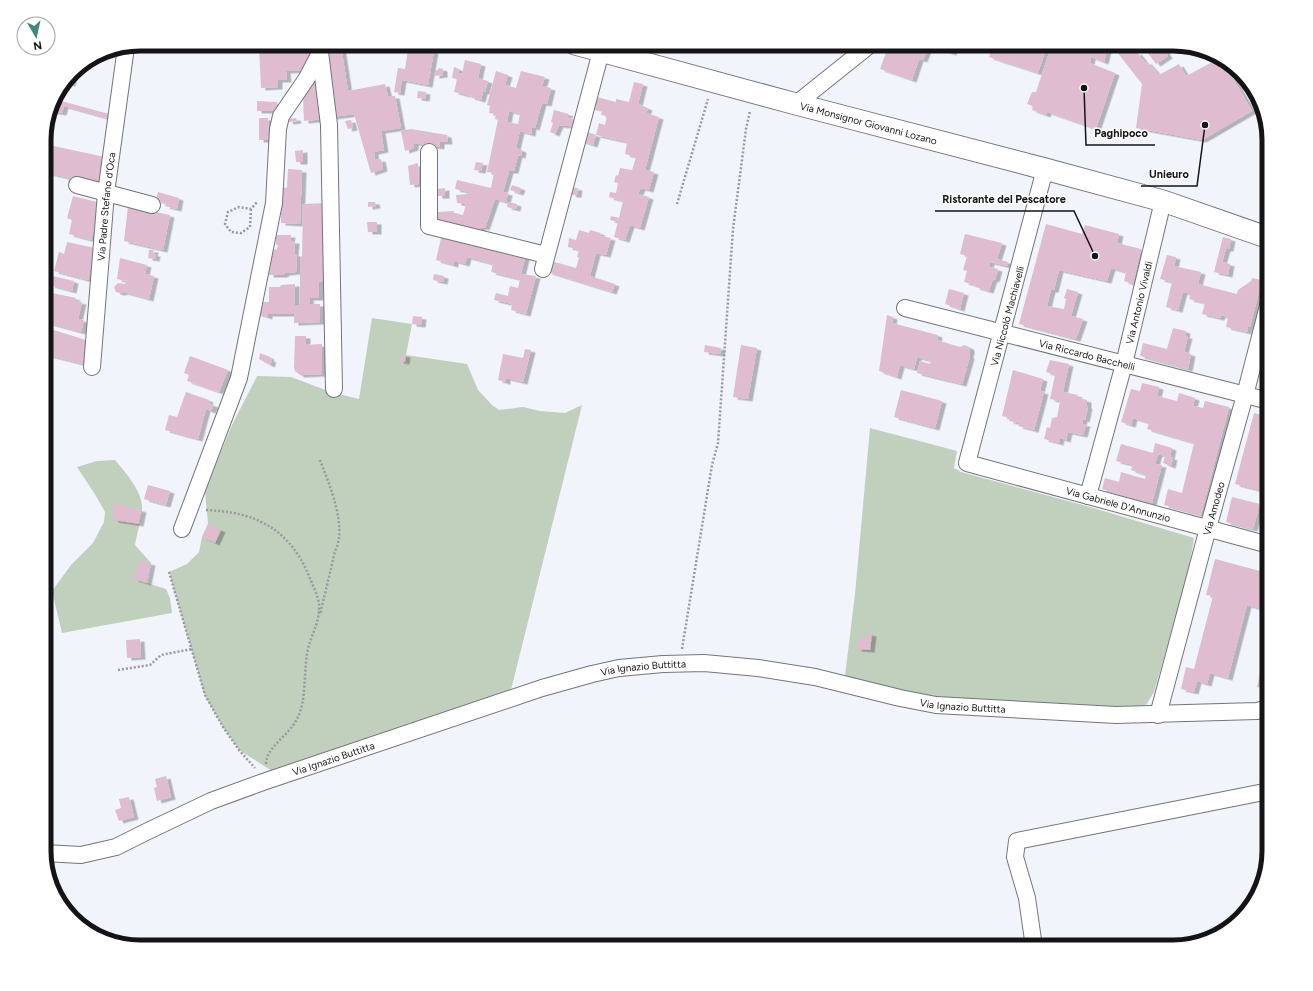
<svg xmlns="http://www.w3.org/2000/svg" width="1313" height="991" viewBox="0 0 1313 991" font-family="Figtree,sans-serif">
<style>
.green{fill:#c0d0bd}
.building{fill:#dfbccf;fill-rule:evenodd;filter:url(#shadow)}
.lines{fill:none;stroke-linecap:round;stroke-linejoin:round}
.minor-casing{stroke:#73757b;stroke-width:18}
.major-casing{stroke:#73757b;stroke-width:23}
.path{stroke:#98999f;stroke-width:2.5;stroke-dasharray:2 2;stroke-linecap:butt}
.minor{stroke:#fff;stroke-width:16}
.major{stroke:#fff;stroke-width:21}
.labels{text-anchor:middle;stroke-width:3;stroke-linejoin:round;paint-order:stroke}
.street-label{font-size:10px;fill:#141417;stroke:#fff}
.rim{fill:none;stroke:#141417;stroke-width:5}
.leader{fill:none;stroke:#141417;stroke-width:1.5}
.callout-dot{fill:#141417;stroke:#fff;stroke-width:1.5}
.callout-label{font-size:11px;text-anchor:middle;font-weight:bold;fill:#141417;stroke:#fff;stroke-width:3;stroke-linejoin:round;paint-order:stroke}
</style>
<defs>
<filter id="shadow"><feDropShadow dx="4.5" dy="2.5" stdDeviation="0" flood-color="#0004"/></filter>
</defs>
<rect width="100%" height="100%" fill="#f2f4fb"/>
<!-- green -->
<path class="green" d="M372 318 412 324 406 355 467 364 478 390 492 405 499 410 523 407 540 411 565 413 582 405 510 694 272 771 239 750 223 727 205 696 169 572 187 564 199 552 202 537 208 524 205 492 210 478 232 425 257 376 291 377 331 392 359 399Z
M870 428 957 451 954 468 961 472 1090 507 1194 538 1188 575 1154 692 1146 705 1134 710 960 699 919 694 852 679 845 676 855 594Z
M115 460C126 473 144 493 142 511 141 522 137 533 135 545L151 563 147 583 166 589 170 598 172 613 62 633 52 591 71 565 93 543 104 522 105 512 96 496 77 467 97 461Z"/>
<!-- building -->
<path class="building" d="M298 44H314L306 70 286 71 287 80H278V87L261 88 259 47 298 46Z
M409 44H421L420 48 434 51 428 85 402 80 400 93 394 92 398 68 405 69Z
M900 44H929L923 60 919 59 912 80 880 69 888 47 897 50Z
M942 44H955L952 53 940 49Z
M993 44H1042L1047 46 1038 73 989 57Z
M1052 44H1111L1113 47 1107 50 1104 62 1091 57 1090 63 1115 73 1096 129 1047 112 1046 115 1032 110 1033 106 1027 104 1032 92H1036Z
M1127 44H1134L1129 48 1134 54 1137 52 1145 62H1147L1159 75 1179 64 1186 76 1220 58H1221L1252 111 1202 140 1136 128 1142 84 1117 52Z
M1149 44H1174L1165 51 1168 56 1156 64 1144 48Z
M341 46 348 91 385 84 388 96H395L401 128 381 131 384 150 374 152 375 160 381 159 383 169 371 173 354 114 332 117 323 49Z
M465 60 481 64 478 78 488 81 485 92H483L481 100 470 97 471 96 454 92 457 79 452 78 454 67 459 69 458 73 462 74Z
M439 68 443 69V75L435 76V70H438Z
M74 71 71 84 65 83 70 77Z
M496 71 508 75 505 85 516 88 521 71 545 77 542 86 551 88 547 104 542 103 535 128 532 127 531 134 520 131 516 148 522 150 521 156 518 155 514 171H509L503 192 508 193 506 202 495 199 485 228 481 227 479 233 437 222V212L454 211V213L463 215 466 204 457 203 456 195 468 194 469 192 455 189 457 180 491 188 494 173 487 172 498 120 495 119 496 114 489 113 490 106 487 105ZM509 111 520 114 518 124 507 122Z
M319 76 325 119 304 121 303 96 305 84Z
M634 82 643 84 638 104 648 108 646 113 659 117 645 170 654 172 649 190 641 188 638 194 649 197 640 228 630 225 625 240 614 237 618 222 610 220 611 216 619 218 623 201 609 197 610 192 616 193 618 183 614 182 616 175 618 176 620 168 632 170 636 157 625 154 627 142 596 135 599 123 605 125 607 116 601 115 602 110 590 107 593 96 616 102V99L629 102Z
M418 91 426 92 425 99 417 98Z
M54 99 109 114 107 118 64 106 62 113 50 111Z
M257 101 277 102V111H257Z
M554 110 569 114 567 117 575 120 573 127 565 125V126L559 125 555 134 550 132 553 123 551 122Z
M259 118H268L269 140H259Z
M296 118 297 121 289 122 288 119Z
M351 120 353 128 348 129 345 121Z
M411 129 447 135 448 142H440V147L414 143V148L405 151 401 131Z
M584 131 596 135 593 145 581 141Z
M44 144 105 157 103 186 44 172Z
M303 150V162H296L295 151Z
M476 162 483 163 481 171 474 170Z
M418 163 419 184 410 185 408 166Z
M288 169 302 170 300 224 281 223V212H279L281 187 287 188Z
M512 185 521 188 519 193 510 190Z
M569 187 578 188 577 195H572Z
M445 188V196H438L437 189Z
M158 192 179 198 177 209 165 206 166 203 156 200Z
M73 196 97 202 94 221H96L91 240 69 234 72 220 67 218Z
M368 202H375L376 206 368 207Z
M508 202 517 204 516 209 507 207Z
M328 203 330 282H319V298H309L310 304H320V322L294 323V314H268V317L255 313 256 302H269V287H280L281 285 295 284V305H300V257H302L303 204Z
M128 206 170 215 163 250 124 241Z
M367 222H377V232H368Z
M1046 224 1082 234 1085 225 1119 234 1117 243 1141 249 1133 284 1124 281 1126 272 1111 268 1107 281 1059 270 1054 290H1051L1047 306 1064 309 1066 299 1064 298 1067 289 1078 292 1071 316 1083 319 1076 339 1019 324Z
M579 230 589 233 590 230 601 233 600 236 611 238 606 255 596 253 590 276 615 284 612 292 548 272 551 261 576 268 579 258 577 257 579 250 568 247 569 238 576 240Z
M442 234 526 254 521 274 536 276 526 314 511 310 512 304 494 300 496 293 508 296 510 286 518 288 520 279 491 272 493 264 467 257 465 264 454 261V265L436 260Z
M965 234 1002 243 997 259 1008 262 1007 266 990 262 989 267 998 269 995 280 993 279 989 291 975 287 976 285 964 282 967 271 963 270 967 256 960 254Z
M276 235H291L290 241H295L294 254H297L296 272 285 273 283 275H269L271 262H269V251L277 249 278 245H276Z
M1223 237 1231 239 1229 249H1226L1222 262 1230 264 1228 275 1214 272Z
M67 242 95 248 88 280 54 271 59 252 64 254Z
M149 250H154L153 254H156L155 259 148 258Z
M1167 255 1176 257 1174 266 1201 272 1198 284 1237 294 1238 290 1251 281 1252 278 1262 280 1250 327H1248L1247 332 1226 327 1228 317 1221 315 1220 318 1202 314 1205 303 1189 299 1191 294 1183 292 1178 310 1166 307 1172 282 1160 279Z
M120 258 147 265 145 274 154 276 149 299 124 292 120 293 116 292 114 287 118 283 125 284 126 281 117 279Z
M434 274 444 276 443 282 433 280Z
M53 276 74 281 72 291 50 285Z
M949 289 964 293 960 309 945 304Z
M52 293 76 298 75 301 82 302 78 319 84 320 81 332 45 322Z
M887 315 893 317 892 323 938 335 937 340 960 347 964 345 967 346 970 348V351L969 355 970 357 962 384 917 373 920 361 930 364 931 361 917 357 914 369 900 365 897 377 879 371Z
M413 316 422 317 421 325 412 324Z
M44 327 89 341 87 365 44 354Z
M1173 328 1186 331 1185 336H1188L1184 352 1191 354 1188 369 1140 356 1143 343 1167 349Z
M295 336H306V345L322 344V374L300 375 295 371 294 368Z
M705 345 721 348 720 354 704 352Z
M741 345 757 348 748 399 733 397Z
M525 349 531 350 523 382 506 378V382L498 380 503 354 523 358Z
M260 353 270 357 269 359 272 360 270 365 259 359Z
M400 354 406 355 405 362 399 361Z
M190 356 228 370 219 392 187 381 189 375 184 373Z
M1050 360 1069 364 1063 392 1078 395 1077 398 1087 400V406L1088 407 1085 420 1083 419 1082 424H1086L1083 435 1068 432 1066 440 1060 438 1059 443 1044 439 1047 427 1050 428 1052 418 1057 417 1060 401 1050 399 1055 375 1046 372Z
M1269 360V390L1261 388Z
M1013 370 1043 379 1040 391 1044 392 1034 430 1018 426 1019 423 1009 421 1010 418 1002 416Z
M1142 383 1159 387 1157 396 1177 401 1179 393 1195 398 1193 406 1203 408 1205 401 1229 407 1201 515 1164 505 1168 489 1182 493 1194 443 1147 429 1149 423 1133 418 1131 425 1121 422 1131 389 1140 391Z
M901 390 942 401 935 428 894 417Z
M186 392 209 400 208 403 214 405 211 411 206 409 198 439 165 430 169 415 177 417Z
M1254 413 1269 417V448L1261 446 1259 454 1269 457V470L1268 472 1269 473V482H1266L1263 491 1235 484Z
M1155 443 1172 448 1170 457 1173 458 1171 466 1163 463 1165 456 1158 454 1155 464 1162 465 1152 503 1102 489 1105 478 1119 482 1121 472 1145 479 1146 475 1131 470 1133 465 1116 461 1121 444 1153 453Z
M148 485 170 491 166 505 144 499Z
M1232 497 1260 504 1253 529 1226 522Z
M113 503 142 510 139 524 114 520 113 510Z
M208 524 221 530 215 543 202 537Z
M1215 559 1260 571 1261 566 1269 568V611L1247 605 1228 678 1210 673 1207 684 1197 681 1194 692 1181 689 1186 667 1194 669 1213 596 1206 595Z
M139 561 151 563 147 583 134 579Z
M866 633 872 634 870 650 857 649 859 638 866 639Z
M1268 635H1269V689L1257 687Z
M140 639 141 657 127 658 126 640Z
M166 776 171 797 157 801 154 788 157 787 155 779Z
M129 797 134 817 119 821 115 810 121 808 119 799Z"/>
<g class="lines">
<!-- minor casing -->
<g class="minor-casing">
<g id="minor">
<path d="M320 52 329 125 334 389"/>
<path d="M796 104 871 44"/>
<path d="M429 152V226L546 255"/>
<path id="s1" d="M1045 169 967 463 1269 545"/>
<path d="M77 185 152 205"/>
<path d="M543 269 603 44"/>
<path id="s2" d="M905 308 1269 401"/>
<path id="s3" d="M92 367 106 193 126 47"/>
<path id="s4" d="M1088 496 1124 364 1163 201"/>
<path d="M182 529 239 378 274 203 278 129 281 116 307 78 320 53"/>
<path id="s5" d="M1158 715 1208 528 1245 395 1269 302"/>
<path id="s6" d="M44 853 81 855 116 847 146 832 211 801 263 782 542 688 592 674 619 668 663 664 704 663 758 668 815 677 900 698 936 705 1116 715 1257 711 1269 708"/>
<path d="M1034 947 1027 898 1015 857 1017 841 1269 791"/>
</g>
</g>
<!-- major casing -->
<g class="major-casing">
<g id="major">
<path id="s7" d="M575 44 796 104 1045 169 1163 201 1269 238"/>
</g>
</g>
<!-- path -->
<path class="path" d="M677 204 708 99
M251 209 250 227 241 233 231 232 225 224 228 212 239 207 251 209 257 202
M320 460C329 484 348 527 335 551L320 615
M206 510C255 512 289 528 309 576 312 584 318 595 319 604 320 625 310 635 307 654 304 672 306 701 298 717 291 732 274 743 268 755 267 758 266 761 266 764
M169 572 205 695 223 727 239 750 255 768
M682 649 712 465 718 443 733 229 746 129 750 111
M118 670 150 665 161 655 192 649"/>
<!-- minor -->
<use href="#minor" class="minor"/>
<!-- major -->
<use href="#major" class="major"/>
</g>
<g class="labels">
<!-- street labels -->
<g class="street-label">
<text dy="4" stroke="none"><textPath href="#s7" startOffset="304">Via Monsignor Giovanni Lozano</textPath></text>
<text dy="4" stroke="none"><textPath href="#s3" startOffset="161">Via Padre Stefano d'Oca</textPath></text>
<text dy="4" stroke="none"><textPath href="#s4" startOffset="200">Via Antonio Vivaldi</textPath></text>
<text transform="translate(1007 316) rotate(-75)" y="4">Via Niccolò Machiavelli</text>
<text dy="4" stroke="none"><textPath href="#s2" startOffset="188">Via Riccardo Bacchelli</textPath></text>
<text dy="4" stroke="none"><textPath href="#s1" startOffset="461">Via Gabriele D'Annunzio</textPath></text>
<text dy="4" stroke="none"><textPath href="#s5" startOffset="214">Via Amodeo</textPath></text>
<text dy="4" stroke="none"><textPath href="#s6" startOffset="632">Via Ignazio Buttitta</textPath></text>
<text dy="4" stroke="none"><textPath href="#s6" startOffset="956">Via Ignazio Buttitta</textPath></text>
<text dy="4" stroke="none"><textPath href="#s6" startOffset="308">Via Ignazio Buttitta</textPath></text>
</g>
</g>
<!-- crop -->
<path d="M0 0H1313V991H0ZM140 51H1173A89 89 0 0 1 1262 140V851A89 89 0 0 1 1173 940H140A89 89 0 0 1 51 851V140A89 89 0 0 1 140 51Z" fill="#fff" fill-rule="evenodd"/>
<path class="rim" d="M140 51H1173A89 89 0 0 1 1262 140V851A89 89 0 0 1 1173 940H140A89 89 0 0 1 51 851V140A89 89 0 0 1 140 51Z"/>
<!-- callouts -->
<path class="leader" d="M1084 88L1086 145H1155M1205 125L1197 186H1141M1095 256L1074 211H935"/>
<g class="callout-dot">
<circle cx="1084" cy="88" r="4"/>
<circle cx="1205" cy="125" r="4"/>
<circle cx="1095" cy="256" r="4"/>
</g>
<g class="callout-label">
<text x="1121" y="137">Paghipoco</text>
<text x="1169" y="178">Unieuro</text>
<text x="1004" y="203">Ristorante del Pescatore</text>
</g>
<!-- north arrow -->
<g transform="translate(36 36) rotate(171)"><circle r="19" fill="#ffffff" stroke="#a1a1a2"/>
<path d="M0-3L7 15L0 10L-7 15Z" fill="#42877c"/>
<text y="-6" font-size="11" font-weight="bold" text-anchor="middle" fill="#141417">N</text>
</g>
</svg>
